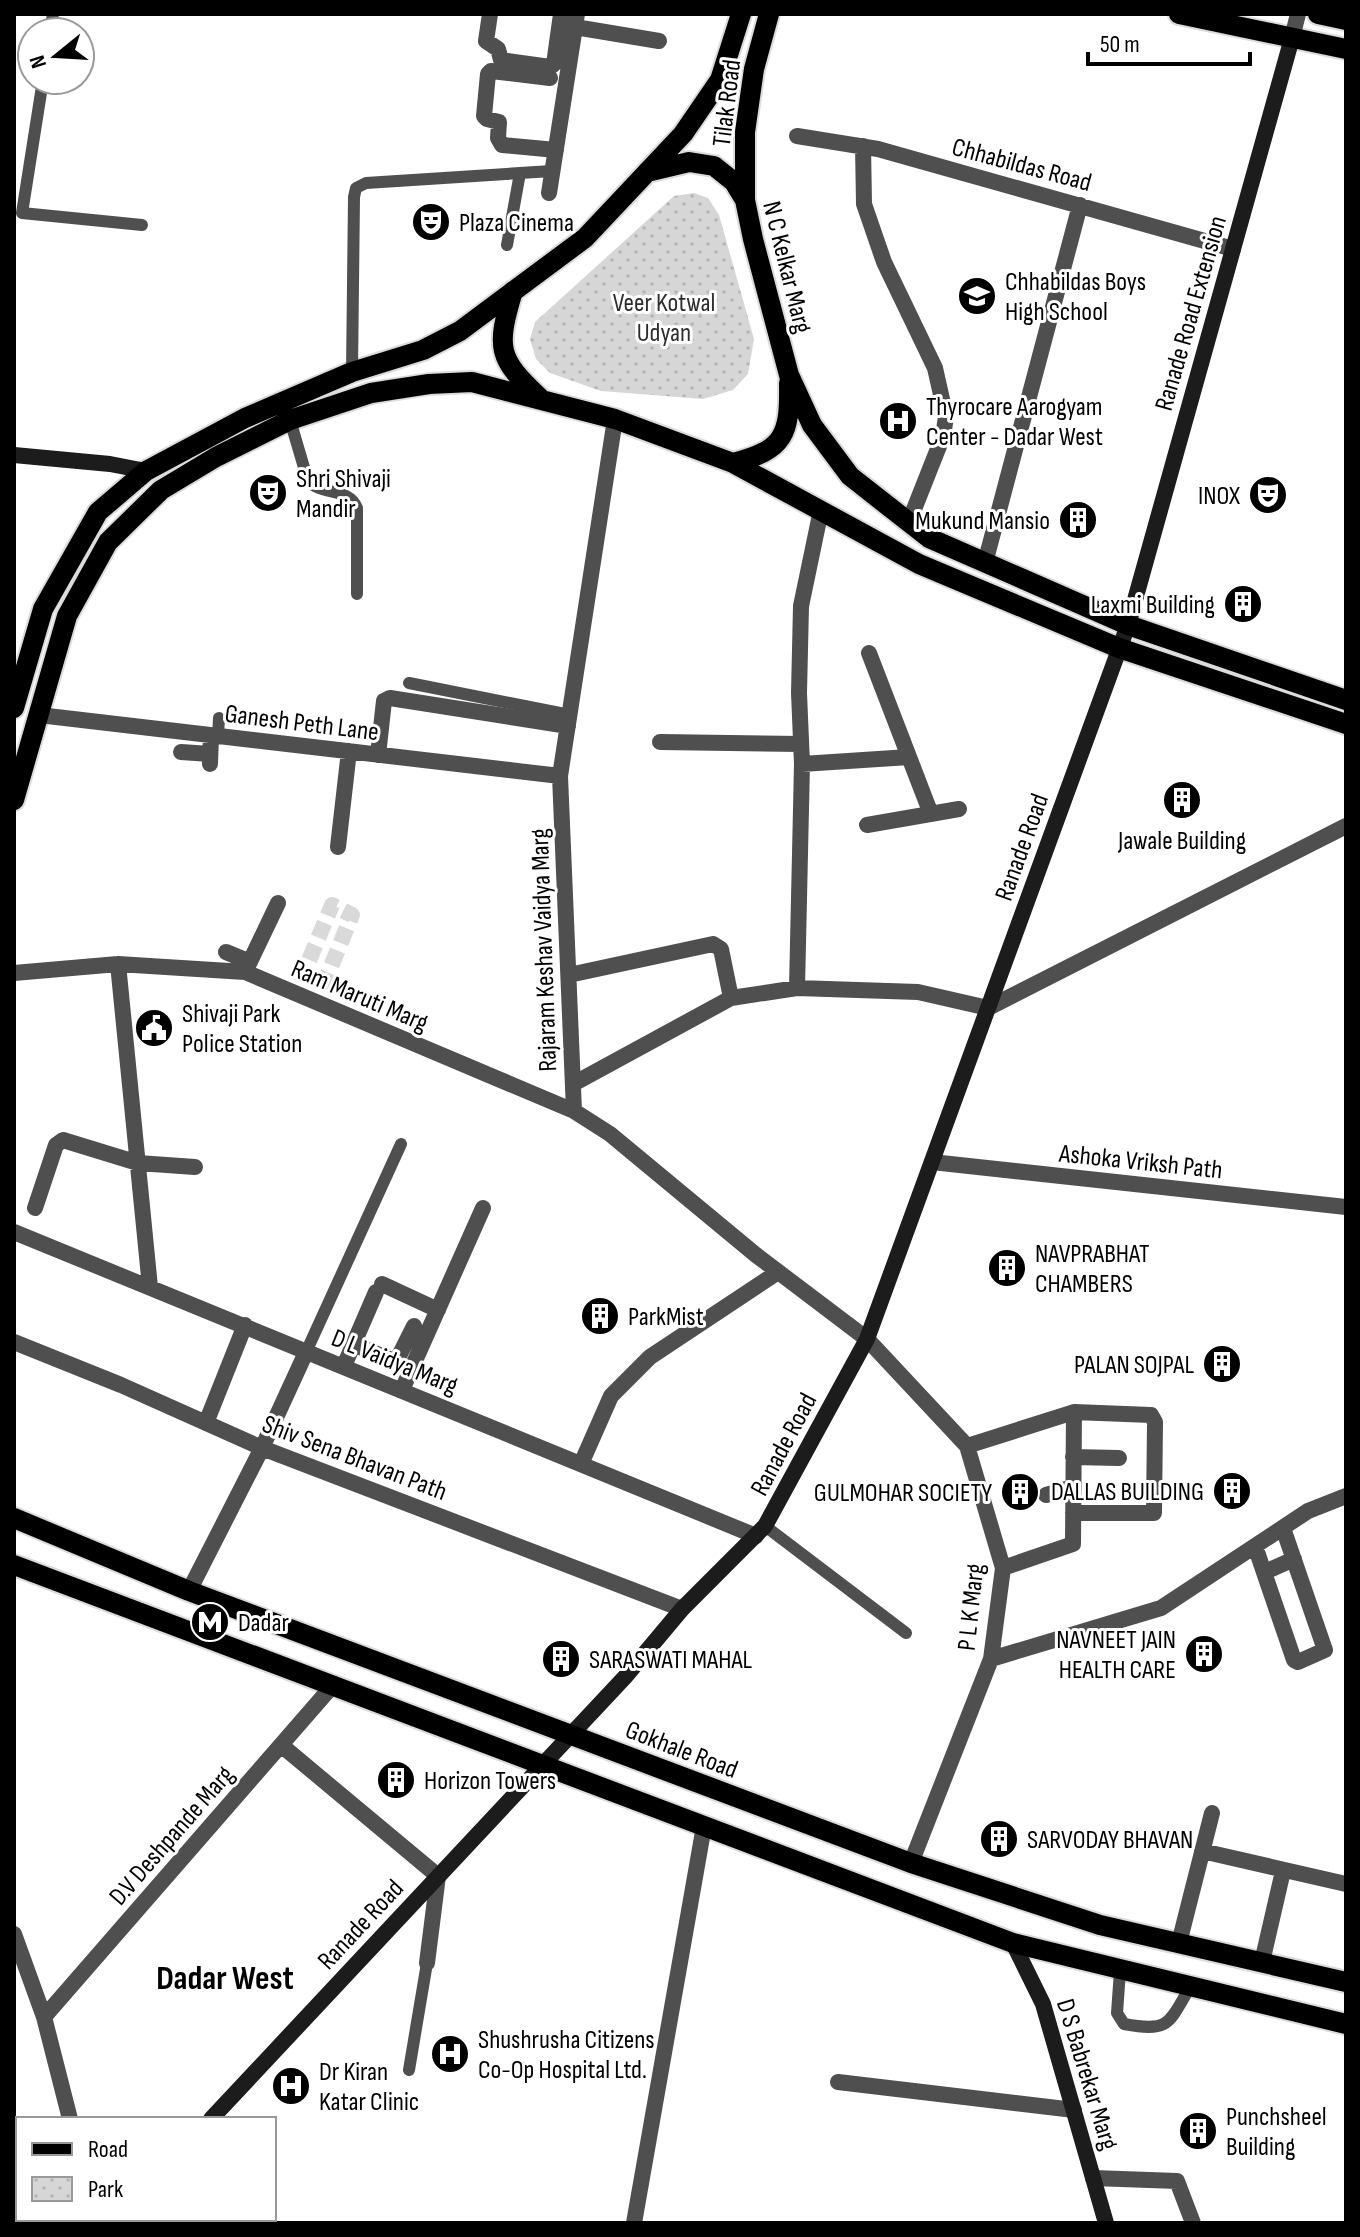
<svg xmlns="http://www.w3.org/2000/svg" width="1360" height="2237" viewBox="0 0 1360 2237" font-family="'Sofia Sans Condensed',sans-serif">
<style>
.park{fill:url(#park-dots)}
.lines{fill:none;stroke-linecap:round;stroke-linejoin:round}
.street-tunnel{stroke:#d9d9d9;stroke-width:16;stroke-dasharray:16 8;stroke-linecap:butt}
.primary-casing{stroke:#dbdbdb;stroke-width:24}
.lane{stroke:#4f4f4f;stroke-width:12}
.street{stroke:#4f4f4f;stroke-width:16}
.secondary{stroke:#1c1c1c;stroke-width:16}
.primary{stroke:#000;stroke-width:20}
.labels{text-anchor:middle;stroke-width:6;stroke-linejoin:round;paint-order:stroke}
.street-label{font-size:26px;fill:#000;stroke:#fff}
.poi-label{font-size:26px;fill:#000;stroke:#fff;text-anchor:start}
.park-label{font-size:26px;fill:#2d2d2d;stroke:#fff}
.district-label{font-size:34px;font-weight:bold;fill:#000;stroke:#fff}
</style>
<defs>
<pattern id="park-dots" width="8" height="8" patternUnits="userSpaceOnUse" patternTransform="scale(2)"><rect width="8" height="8" fill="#d6d6d6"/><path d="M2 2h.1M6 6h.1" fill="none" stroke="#b6b6b6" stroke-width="1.8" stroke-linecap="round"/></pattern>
</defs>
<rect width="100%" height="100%" fill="#fff"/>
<!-- park -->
<path class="park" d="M694 193 708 198 719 215 754 339 748 374 733 390 703 399 601 391 550 373 536 359 530 339 535 322 674 196Z"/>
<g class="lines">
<!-- street-tunnel -->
<path class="street-tunnel" d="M300 982 332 905 352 915 321 991"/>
<!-- primary casing -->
<g class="primary-casing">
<path id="primary" d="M1179 14 1346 49
M1318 14 1346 20
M647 172 689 162 714 166 734 182 745 200 753 239 789 375 812 425 850 476 929 538 1128 625 1346 700
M745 200V132L754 69 769 14
M513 291C496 348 497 358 540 398
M733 463C785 450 790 434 789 383
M14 708 43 609 98 512 146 471 245 418 352 372 423 350 460 331 585 238 683 134 720 80 741 14
M14 800 67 616 108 542 161 490 216 457 290 420 371 393 429 384 472 382 615 419 733 463 919 564 1119 648 1346 724
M14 1518 189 1591 911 1863 1100 1925 1346 1982
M14 1565 1013 1943 1346 2024"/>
</g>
<!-- lane -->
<path class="lane" d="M50 32 53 14
M43 80 22 213 142 225
M520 173 552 171
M352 372 354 197 356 188 366 183 520 173 507 245
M290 420 308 481C322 496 349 487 357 508V594
M409 683 570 715
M218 736 219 718
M307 1350 401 1144
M765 1526 906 1633
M1120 1971 1117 2013 1124 2024C1169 2032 1168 2025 1190 1987
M409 2070 427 1963"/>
<!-- street -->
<path class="street" d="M490 14 486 41 498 49 501 60 550 67 554 64 561 14
M575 27 659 41
M1292 38 1298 14
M550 78 491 71 488 74 484 116 487 119 499 122 498 138 502 145 556 150
M797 136 878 149 1233 249
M863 146 864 204 884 262 935 368 946 417 943 436 909 522
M549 193 577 14
M615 419 560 776 574 1111 610 1134 756 1255 867 1339 967 1446 1003 1568 991 1659 911 1863
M985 563 1080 205
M869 653 931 814
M39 715 560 776
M660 742 801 744
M181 752 210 754
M378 755 384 701 390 698 568 726
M210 764 211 735
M802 764 909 757
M867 825 959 809
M338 847 349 751
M226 952 250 962
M118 964 150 1287
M245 972 278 903
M14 973 118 964 245 972 574 1111
M569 975 713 944 721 949 731 998
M797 988 802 764 799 693 801 606 821 510
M573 1084 731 998 797 988 918 992 988 1008 1346 826
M932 1162 1346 1207
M35 1208 56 1145 63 1140 138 1163 195 1167
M14 1232 756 1536
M382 1284 438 1310
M14 1342 121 1385 262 1448 682 1609
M353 1344 396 1362 414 1326
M344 1366 376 1292
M402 1390 483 1208
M206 1423 245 1325
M967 1446 1074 1412 1151 1415 1155 1422 1154 1513H1073
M1073 1457 1119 1458
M581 1464 611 1396 650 1357 778 1272
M1046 1495 1073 1487
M1255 1546 1294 1660 1298 1662 1325 1650 1283 1528
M1003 1568 1073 1544 1074 1412
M1265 1572 1294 1559
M189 1591 262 1448 307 1350
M991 1659 1161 1608 1308 1511 1346 1496
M281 1745 438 1876 427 1963
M1202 1851 1346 1884
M14 1934 44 2017 70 2119
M1179 1943 1212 1813
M1262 1962 1283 1871
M44 2017 334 1684
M838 2082 1074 2110
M1093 2178 1177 2181 1193 2223
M634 2223 704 1826"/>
<!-- secondary -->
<path class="secondary" d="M14 455 110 464 146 471
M1013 1943 1043 2004 1106 2223
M211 2119 625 1677 682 1609 765 1526 867 1339 1128 625 1292 38
M158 2219 159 2223
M62 2223 63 2219"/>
<!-- primary -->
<use href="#primary" class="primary"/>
</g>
<!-- icons -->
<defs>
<g id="theatre-disc" transform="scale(2)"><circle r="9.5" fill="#000" stroke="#fff"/><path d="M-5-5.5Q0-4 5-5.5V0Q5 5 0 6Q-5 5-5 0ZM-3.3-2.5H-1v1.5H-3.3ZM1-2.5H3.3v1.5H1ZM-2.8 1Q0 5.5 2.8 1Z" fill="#fff"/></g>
<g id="school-disc" transform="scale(2)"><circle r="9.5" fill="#000" stroke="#fff"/><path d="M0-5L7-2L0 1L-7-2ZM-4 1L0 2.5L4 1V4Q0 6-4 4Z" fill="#fff"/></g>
<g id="hospital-disc" transform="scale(2)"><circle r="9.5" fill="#000" stroke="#fff"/><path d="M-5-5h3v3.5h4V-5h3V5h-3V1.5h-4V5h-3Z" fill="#fff"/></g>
<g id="building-disc" transform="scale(2)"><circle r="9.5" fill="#000" stroke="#fff"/><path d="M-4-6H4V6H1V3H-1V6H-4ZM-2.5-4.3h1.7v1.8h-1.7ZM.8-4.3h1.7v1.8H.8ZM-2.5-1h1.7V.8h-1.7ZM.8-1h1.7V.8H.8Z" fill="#fff"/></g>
<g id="civic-disc" transform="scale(2)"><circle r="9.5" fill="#000" stroke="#fff"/><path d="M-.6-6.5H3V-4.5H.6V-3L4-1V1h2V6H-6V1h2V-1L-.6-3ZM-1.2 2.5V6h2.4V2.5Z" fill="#fff"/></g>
<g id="metro-disc" transform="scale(2)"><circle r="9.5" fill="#000" stroke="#fff"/><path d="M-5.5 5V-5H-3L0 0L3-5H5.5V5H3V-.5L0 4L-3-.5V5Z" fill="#fff"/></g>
</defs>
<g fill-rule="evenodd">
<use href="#theatre-disc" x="431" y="222"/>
<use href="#school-disc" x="977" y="296"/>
<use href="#hospital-disc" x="898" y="421"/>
<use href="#theatre-disc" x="268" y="493"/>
<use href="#theatre-disc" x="1268" y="495"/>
<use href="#building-disc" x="1078" y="520"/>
<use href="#building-disc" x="1243" y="604"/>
<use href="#building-disc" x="1182" y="800"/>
<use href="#civic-disc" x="154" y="1028"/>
<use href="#building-disc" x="1007" y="1268"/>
<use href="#building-disc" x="600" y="1316"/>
<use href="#building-disc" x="1222" y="1364"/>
<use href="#building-disc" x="1232" y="1491"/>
<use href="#building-disc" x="1020" y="1492"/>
<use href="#metro-disc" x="210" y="1622"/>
<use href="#building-disc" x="1204" y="1654"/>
<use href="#building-disc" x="561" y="1659"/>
<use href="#building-disc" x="396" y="1780"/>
<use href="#building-disc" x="999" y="1839"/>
<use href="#hospital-disc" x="450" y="2054"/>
<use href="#hospital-disc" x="291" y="2086"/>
<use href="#building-disc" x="1198" y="2131"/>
</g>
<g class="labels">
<!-- street labels -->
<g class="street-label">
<text transform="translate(726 103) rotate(-83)" y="9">Tilak Road</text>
<text transform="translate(1022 164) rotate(15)" y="9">Chhabildas Road</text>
<text transform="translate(788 267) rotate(76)" y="9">N C Kelkar Marg</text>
<text transform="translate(1190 313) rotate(-74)" y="9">Ranade Road Extension</text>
<text transform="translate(302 722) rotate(7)" y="9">Ganesh Peth Lane</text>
<text transform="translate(1021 847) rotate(-70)" y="9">Ranade Road</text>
<text transform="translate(543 950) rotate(-92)" y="9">Rajaram Keshav Vaidya Marg</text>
<text transform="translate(360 995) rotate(23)" y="9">Ram Maruti Marg</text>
<text transform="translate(1141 1161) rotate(6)" y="9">Ashoka Vriksh Path</text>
<text transform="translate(395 1361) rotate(22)" y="9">D L Vaidya Marg</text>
<text transform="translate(783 1444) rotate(-62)" y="9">Ranade Road</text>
<text transform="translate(355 1457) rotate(21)" y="9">Shiv Sena Bhavan Path</text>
<text transform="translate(970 1607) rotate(-84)" y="9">P L K Marg</text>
<text transform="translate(682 1749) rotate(21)" y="9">Gokhale Road</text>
<text transform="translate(171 1835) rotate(-49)" y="9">D.V Deshpande Marg</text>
<text transform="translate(360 1924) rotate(-47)" y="9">Ranade Road</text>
<text transform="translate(1088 2074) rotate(73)" y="9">D S Babrekar Marg</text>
</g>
<!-- poi labels -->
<g class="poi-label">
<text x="459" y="231">Plaza Cinema</text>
<text x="1005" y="290">Chhabildas Boys<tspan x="1005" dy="30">High School</tspan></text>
<text x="926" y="415">Thyrocare Aarogyam<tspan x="926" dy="30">Center - Dadar West</tspan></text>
<text x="296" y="487">Shri Shivaji<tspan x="296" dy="30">Mandir</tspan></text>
<text x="1240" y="504" text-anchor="end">INOX</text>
<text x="1050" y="529" text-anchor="end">Mukund Mansio</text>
<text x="1215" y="613" text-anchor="end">Laxmi Building</text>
<text x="1182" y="849" text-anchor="middle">Jawale Building</text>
<text x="182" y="1022">Shivaji Park<tspan x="182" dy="30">Police Station</tspan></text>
<text x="1035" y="1262">NAVPRABHAT<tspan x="1035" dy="30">CHAMBERS</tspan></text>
<text x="628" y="1325">ParkMist</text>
<text x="1194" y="1373" text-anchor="end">PALAN SOJPAL</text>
<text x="1204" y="1500" text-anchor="end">DALLAS BUILDING</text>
<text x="992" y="1501" text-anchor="end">GULMOHAR SOCIETY</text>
<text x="238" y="1631">Dadar</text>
<text x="1176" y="1648" text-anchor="end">NAVNEET JAIN<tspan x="1176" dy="30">HEALTH CARE</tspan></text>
<text x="589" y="1668">SARASWATI MAHAL</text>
<text x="424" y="1789">Horizon Towers</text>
<text x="1027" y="1848">SARVODAY BHAVAN</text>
<text x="478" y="2048">Shushrusha Citizens<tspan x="478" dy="30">Co-Op Hospital Ltd.</tspan></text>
<text x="319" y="2080">Dr Kiran<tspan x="319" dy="30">Katar Clinic</tspan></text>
<text x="1226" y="2125">Punchsheel<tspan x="1226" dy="30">Building</tspan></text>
</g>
<!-- park labels -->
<g class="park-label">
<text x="664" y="311">Veer Kotwal<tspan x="664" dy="30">Udyan</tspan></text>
</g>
<!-- district labels -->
<g class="district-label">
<text x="225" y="1989">Dadar West</text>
</g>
</g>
<!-- border -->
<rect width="1360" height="2237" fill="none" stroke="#000000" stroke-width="32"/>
<!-- legend -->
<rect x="16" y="2117" width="260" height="104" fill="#ffffff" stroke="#999999" stroke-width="2"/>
<rect x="32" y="2143" width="40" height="12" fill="#000000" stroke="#999999" stroke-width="2"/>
<text x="88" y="2157" font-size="24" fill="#000000">Road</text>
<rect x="32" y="2177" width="40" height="24" fill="url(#park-dots)" stroke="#999999" stroke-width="2"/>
<text x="88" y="2197" font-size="24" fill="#000000">Park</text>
<!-- north arrow -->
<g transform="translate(56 56) rotate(252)"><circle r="38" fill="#ffffff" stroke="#999999" stroke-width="2"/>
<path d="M0-6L14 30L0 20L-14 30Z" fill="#000000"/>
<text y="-12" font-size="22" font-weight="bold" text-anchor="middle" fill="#000000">N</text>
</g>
<!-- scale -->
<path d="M1088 52v12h162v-12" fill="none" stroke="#000000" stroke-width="4"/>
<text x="1100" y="52" font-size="24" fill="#000000" stroke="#ffffff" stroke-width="6" paint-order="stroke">50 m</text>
</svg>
